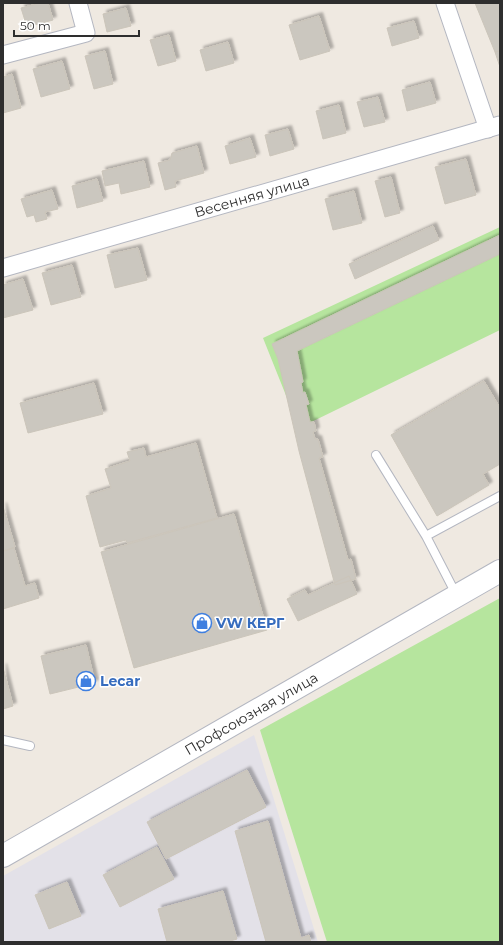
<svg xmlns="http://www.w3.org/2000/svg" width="503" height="945" viewBox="0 0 503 945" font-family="Montserrat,sans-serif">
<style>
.industrial{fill:#e3e1e8}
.green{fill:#b6e59e}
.building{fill:#cbc7bf;stroke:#cbc5ba;filter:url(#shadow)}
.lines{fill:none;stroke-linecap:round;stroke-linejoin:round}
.service-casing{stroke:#b4b7c1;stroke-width:10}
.minor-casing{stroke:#b4b7c1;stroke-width:19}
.secondary-casing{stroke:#b4b7c1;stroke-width:24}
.service{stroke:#fff;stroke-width:8}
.minor{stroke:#fff;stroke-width:17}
.secondary{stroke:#fff;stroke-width:22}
.labels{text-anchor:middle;stroke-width:3;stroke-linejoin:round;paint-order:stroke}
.street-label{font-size:14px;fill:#2e2e2e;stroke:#fff}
.shop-label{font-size:14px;font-weight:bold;fill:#366cbe;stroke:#fff;text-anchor:start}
</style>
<defs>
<filter id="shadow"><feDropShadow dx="3.5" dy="-3.5" stdDeviation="1" flood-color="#0004"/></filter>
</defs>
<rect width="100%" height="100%" fill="#efe9e1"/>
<!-- industrial -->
<path class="industrial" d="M254 735 318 942H3V876Z"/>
<!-- green -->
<path class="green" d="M500 227V330L299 428 263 338Z
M500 598V942H327L260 730Z"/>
<!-- building -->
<path class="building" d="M40 3H48L53 20 27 27 21 8Z
M475 3H500V51L495 52Z
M126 8 131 26 107 32 103 14Z
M319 16 330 51 300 60 289 25Z
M414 21 419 38 392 46 387 28Z
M169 35 176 61 158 66 150 40Z
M228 42 234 63 206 71 200 50Z
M105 51 113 84 94 89 85 56Z
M500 51V67L495 52Z
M62 61 70 89 41 97 33 69Z
M12 74 21 108 3 113V77Z
M430 82 436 103 407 111 402 90Z
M378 97 385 122 364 127 357 102Z
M339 105 346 133 323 139 316 111Z
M288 129 294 149 270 156 265 135Z
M250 138 256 157 230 164 225 146Z
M197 146 204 173 175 181 176 187 165 190 158 163 170 160 172 153Z
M466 159 476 195 445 204 435 167Z
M144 161 150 187 121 194 119 183 105 186 102 171Z
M391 177 400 213 385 217 375 181Z
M97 179 103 201 77 208 72 186Z
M52 190 58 209 45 212 47 219 36 222 34 215 27 217 21 199Z
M354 191 362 223 333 230 325 199Z
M433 226 439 240 355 279 349 264Z
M500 235V254L297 351 303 382 301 383 303 393 305 392 309 404 306 405 310 422H314L316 431 313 432 315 439H318L323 457 319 458 348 560 351 559 356 579 335 585 299 451 278 359 272 344Z
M138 248 147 280 115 288 107 255Z
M72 265 81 297 51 305 42 273Z
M23 279 33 310 3 318V285Z
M484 381 500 408V464L483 474 489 485 437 516 391 435Z
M94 383 103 414 28 433 20 403Z
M196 443 217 518 127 543 126 540 100 547 86 496 111 488 105 469 130 461 127 452 144 448 146 457Z
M3 506 15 547 3 551Z
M234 514 267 630 134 668 101 552Z
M14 548 25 586 35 583 39 598 3 609V551Z
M349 576 357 594 298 621 287 599 305 590 308 595Z
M86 645 95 683 50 694 41 656Z
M3 667 13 706 3 709Z
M247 770 266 807 166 859 147 822Z
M268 821 301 938 309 935 311 942H266L235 831Z
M157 847 174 879 120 907 103 875Z
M67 882 81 916 49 929 35 895Z
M223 891 237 939 227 942H167L158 909Z"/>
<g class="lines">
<!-- service casing -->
<g class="service-casing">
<path id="service" d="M376 455 426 536
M457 596 426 536 500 496
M3 740 30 746"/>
</g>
<!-- minor casing -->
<g class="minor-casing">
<g id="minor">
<path d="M445 3 488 129"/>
<path d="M3 55 86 33 78 3"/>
<path id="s1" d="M3 268 500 125"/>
</g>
</g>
<!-- secondary casing -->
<g class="secondary-casing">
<g id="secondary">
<path id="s2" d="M3 856 500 571"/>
</g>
</g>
<!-- service -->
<use href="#service" class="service"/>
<!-- minor -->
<use href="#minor" class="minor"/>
<!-- secondary -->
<use href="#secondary" class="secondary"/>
</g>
<!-- icons -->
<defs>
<g id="shop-ring" transform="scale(1)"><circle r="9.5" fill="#fff" stroke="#3f7fe0" stroke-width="1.5"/><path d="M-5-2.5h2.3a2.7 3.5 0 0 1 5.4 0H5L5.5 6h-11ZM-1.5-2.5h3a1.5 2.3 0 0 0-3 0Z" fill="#3f7fe0"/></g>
</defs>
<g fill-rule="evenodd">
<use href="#shop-ring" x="202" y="623"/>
<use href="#shop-ring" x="86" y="681"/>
</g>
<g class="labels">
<!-- street labels -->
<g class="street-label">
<text dy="5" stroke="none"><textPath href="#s1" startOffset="259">Весенняя улица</textPath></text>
<text dy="5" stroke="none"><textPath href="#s2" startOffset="286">Профсоюзная улица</textPath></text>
</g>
<!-- shop labels -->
<g class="shop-label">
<text x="216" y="628">VW КЕРГ</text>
<text x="100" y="686">Lecar</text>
</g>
</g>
<!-- border -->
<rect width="503" height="945" fill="none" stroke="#2e2e2e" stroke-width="8"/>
<!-- scale -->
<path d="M14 30v6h125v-6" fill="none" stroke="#2e2e2e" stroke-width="2"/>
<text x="20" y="30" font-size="12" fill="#2e2e2e" stroke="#ffffff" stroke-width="3" paint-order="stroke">50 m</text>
</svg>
